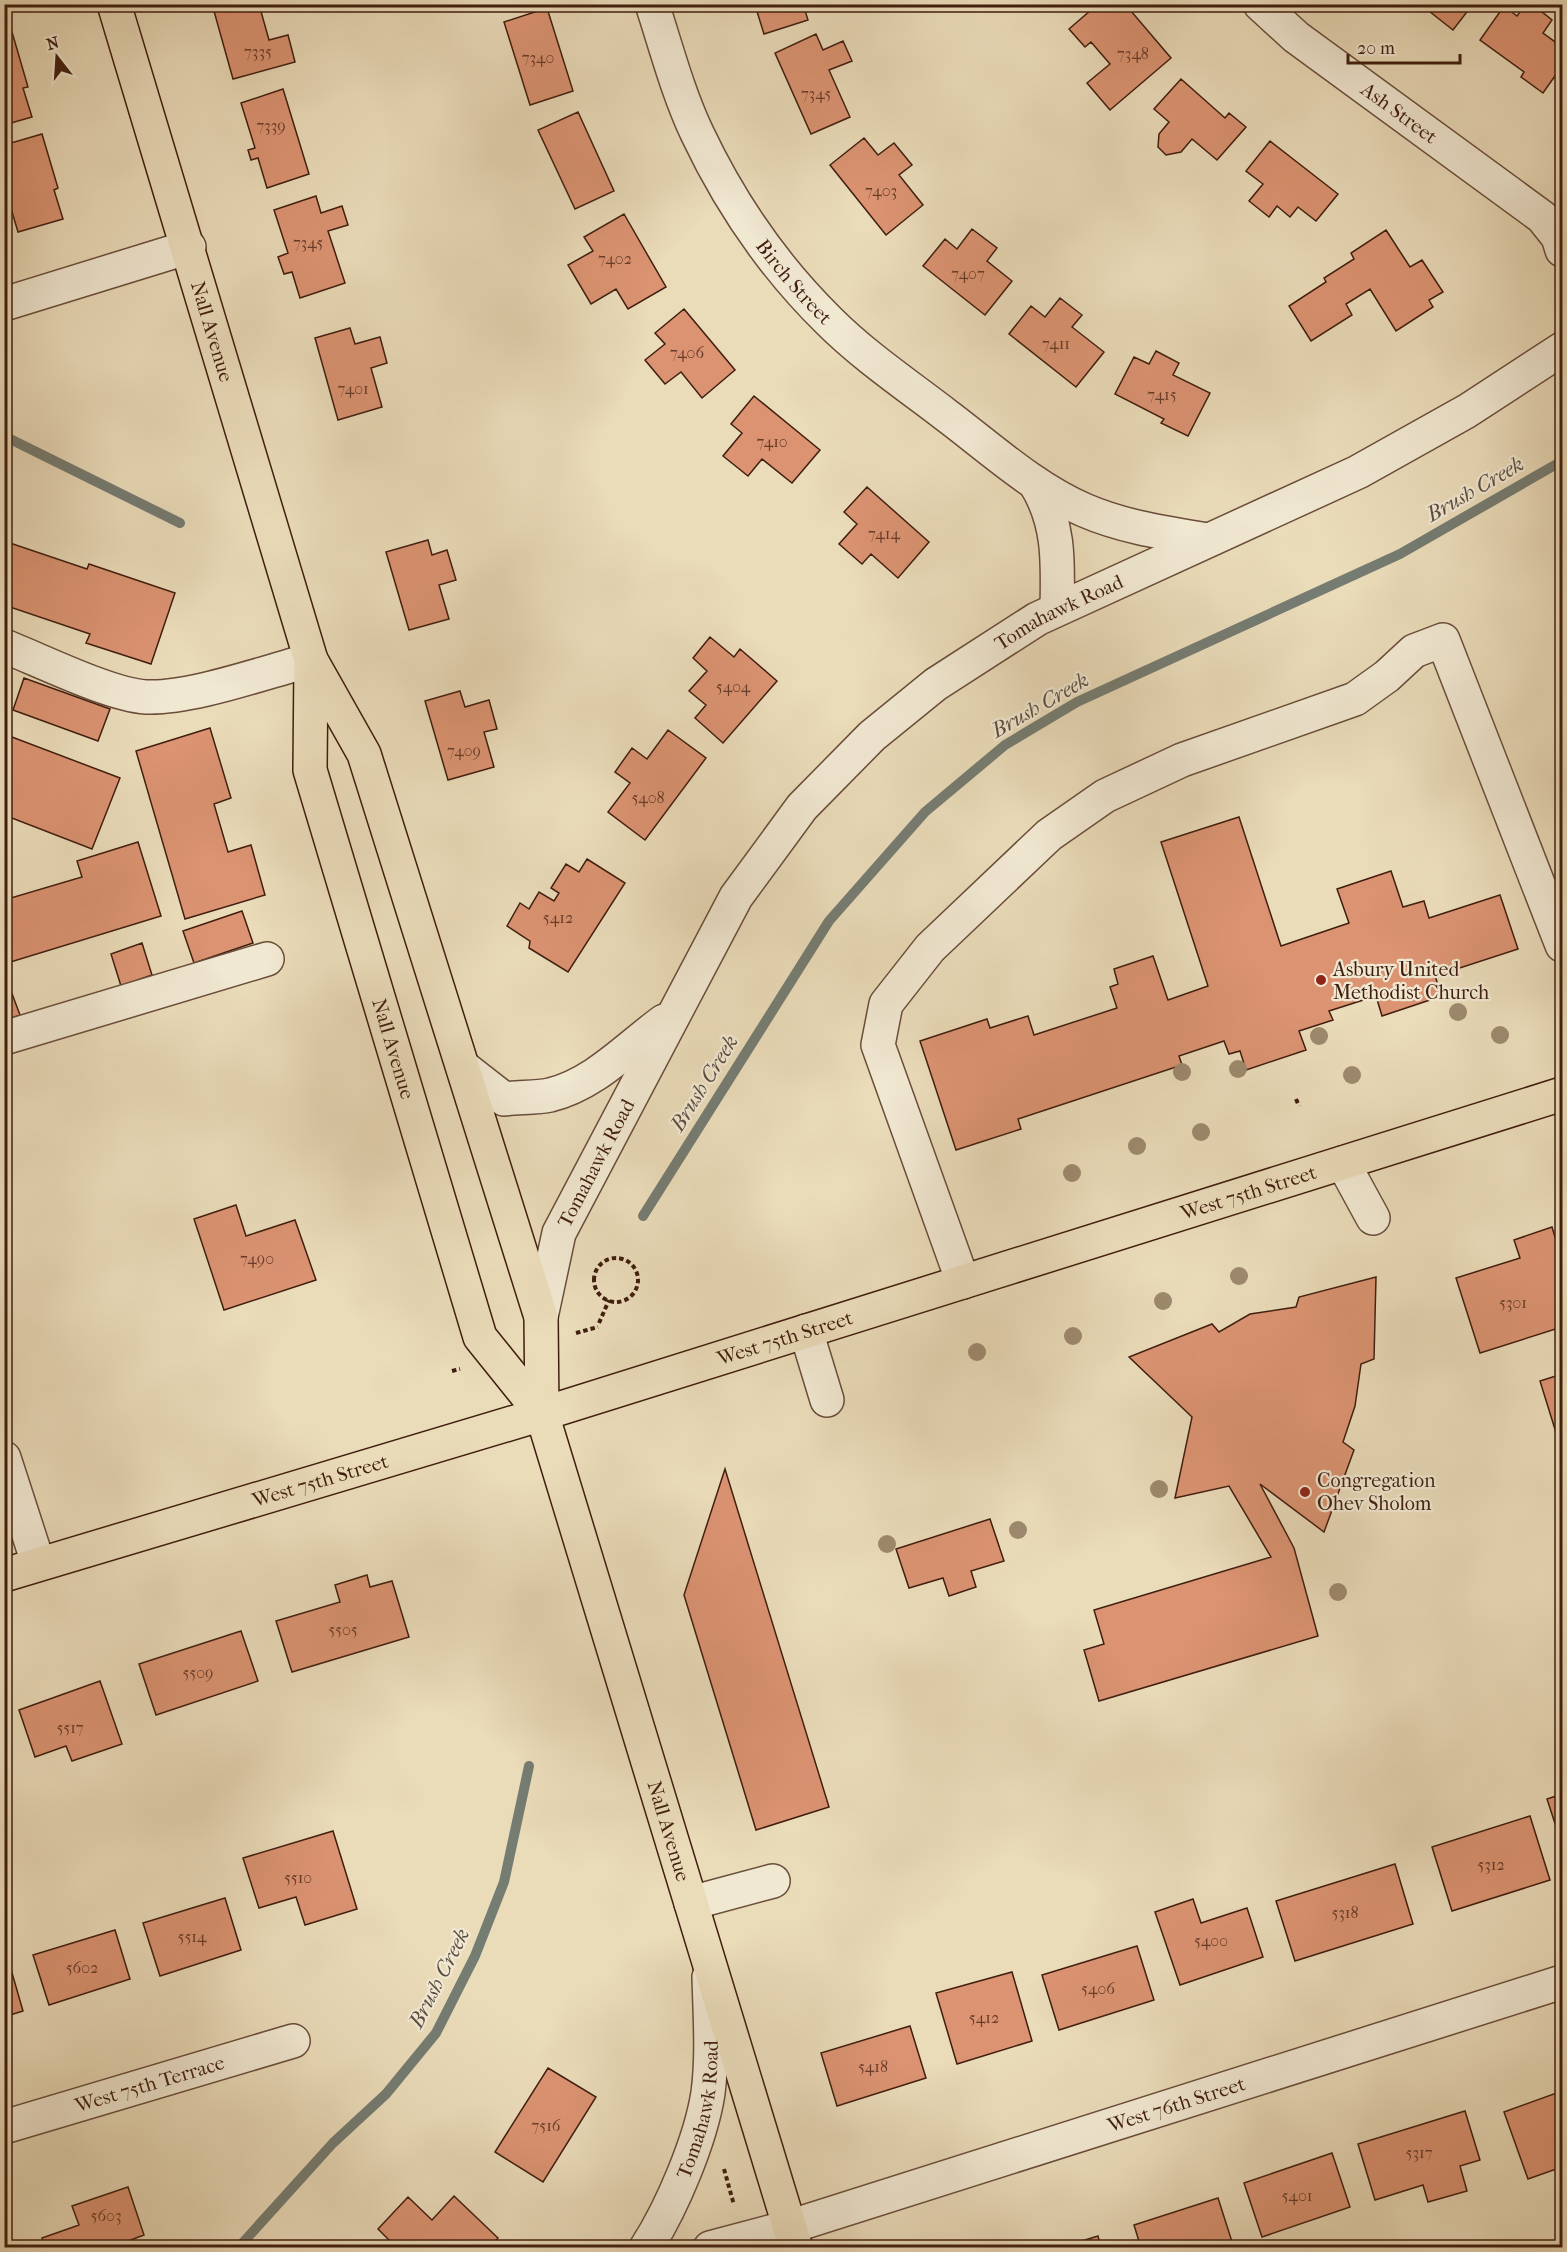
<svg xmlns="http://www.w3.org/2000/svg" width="1567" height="2252" viewBox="0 0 1567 2252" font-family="'IM FELL French Canon',serif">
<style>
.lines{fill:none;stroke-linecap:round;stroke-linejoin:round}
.stream{stroke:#757c72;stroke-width:10}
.building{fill:#db9372;stroke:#401e0f;stroke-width:1.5}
.minor-casing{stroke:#6a4d3a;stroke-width:36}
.major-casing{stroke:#401e0f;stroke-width:36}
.path{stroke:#401e0f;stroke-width:4;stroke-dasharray:4.5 3;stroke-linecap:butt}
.minor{stroke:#f1e8d2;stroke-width:33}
.major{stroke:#eadbb9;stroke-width:33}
.tree{fill:#9d896d}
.poi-dot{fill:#8f2418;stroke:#f1e8d2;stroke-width:2}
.labels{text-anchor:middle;stroke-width:4.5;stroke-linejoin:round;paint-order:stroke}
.number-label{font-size:16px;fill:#673b28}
.street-label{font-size:20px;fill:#401e0f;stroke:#f1e8d2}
.poi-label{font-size:20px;fill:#401e0f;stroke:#f1e8d2;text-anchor:start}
.water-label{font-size:21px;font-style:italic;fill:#5a4d41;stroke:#f1e8d2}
</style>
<rect width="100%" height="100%" fill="#eadbb9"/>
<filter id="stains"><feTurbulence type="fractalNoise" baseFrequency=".00333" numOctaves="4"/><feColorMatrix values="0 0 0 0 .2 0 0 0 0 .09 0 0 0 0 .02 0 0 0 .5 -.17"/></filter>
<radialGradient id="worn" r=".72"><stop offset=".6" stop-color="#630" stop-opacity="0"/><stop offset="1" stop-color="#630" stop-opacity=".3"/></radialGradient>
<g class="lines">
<!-- stream -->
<path class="stream" d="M4 436 180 523
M643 1216 829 921 925 812 1005 745 1077 702 1400 554 1562 461
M238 2248 333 2143 386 2094 436 2033 475 1956 504 1882 529 1766"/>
</g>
<!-- building -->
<path class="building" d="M212 4H273L260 8 269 40 288 35 295 62 233 79Z
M751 4H803L808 20 764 34 755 5Z
M1098 4H1125L1171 58 1110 110 1087 83 1110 64 1091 42 1085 47 1069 29Z
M1420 4H1473L1453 30Z
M1526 4H1532L1552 20 1543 33 1562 47V66L1543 93 1521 77 1524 72 1480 40 1504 6 1517 16Z
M547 8 573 91 530 105 504 22Z
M12 32 28 87 23 88 32 117 4 125V34Z
M816 34 823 50 843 41 852 61 829 70 850 117 811 134 775 53Z
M1181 79 1225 118 1229 113 1246 127 1217 160 1192 139 1181 152 1166 155 1158 147 1159 134 1169 122 1154 109Z
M283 89 309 174 267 188 258 158 251 160 248 150 255 148 241 103Z
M578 112 614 191 575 209 538 130Z
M42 134 58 188 54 190 63 219 18 232 4 185V145Z
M864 138 878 155 894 143 912 165 899 175 923 205 886 235 830 165Z
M1270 141 1338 194 1316 221 1298 207 1290 217 1277 206 1269 217 1249 201 1263 184 1246 171Z
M316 196 321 213 342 206 348 225 328 231 345 283 300 298 292 272 284 274 278 257 288 253 274 210Z
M624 214 666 287 628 309 616 289 591 304 568 265 593 251 584 237Z
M972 229 997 248 987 261 1012 281 985 315 923 266 945 239 957 249Z
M1386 230 1410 267 1422 260 1443 292 1429 300 1433 307 1396 331 1370 289 1346 304 1352 315 1311 341 1289 306 1326 282 1324 278 1354 259 1351 253Z
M1060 298 1082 315 1072 327 1104 352 1076 387 1009 334 1031 306 1045 317Z
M684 309 735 370 702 398 681 372 665 384 645 360 665 344 655 333Z
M350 328 355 344 380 337 387 363 371 368 382 407 338 420 315 338Z
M1156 351 1179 363 1173 375 1210 393 1188 436 1161 423 1164 419 1115 394 1134 357 1149 364Z
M754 396 820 450 792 483 762 459 748 476 723 456 742 433 731 424Z
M867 487 929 542 898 578 871 554 862 564 839 544 857 524 844 512Z
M428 540 432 555 447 550 456 580 439 585 449 619 409 630 386 552Z
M4 541 87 569 89 564 175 593 151 664 86 643 90 634 4 605Z
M710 637 734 657 740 649 777 681 723 743 695 718 706 705 689 691 707 671 693 658Z
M24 678 110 709 98 741 13 710Z
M460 691 465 707 489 700 497 729 484 732 494 767 448 780 425 701Z
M210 728 231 798 214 804 228 852 251 845 265 895 185 919 136 751Z
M668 730 706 758 645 840 608 812 630 783 615 772 632 748 647 759Z
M4 734 120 778 92 849 4 815Z
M1239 817 1281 946 1349 923 1337 889 1391 871 1403 907 1424 901 1429 918 1500 895 1518 949 1435 976 1442 996 1382 1016 1376 996 1329 1011 1333 1020 1299 1031 1306 1050 1246 1070 1240 1051 1229 1054 1224 1041 1179 1056 1182 1065 1018 1119 1021 1129 956 1150 920 1041 987 1019 990 1028 1028 1016 1034 1035 1117 1008 1110 987 1118 984 1114 969 1153 956 1168 1000 1208 986 1161 842Z
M138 842 161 916 4 964V900L82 877 77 861Z
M587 859 625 883 568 972 529 948 530 941 507 926 520 903 529 909 539 892 554 901 559 893 551 888 566 864 579 872Z
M242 911 253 943 194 963 183 931Z
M142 943 152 975 121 986 111 954Z
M11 991 20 1015 4 1021V994Z
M236 1205 246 1236 295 1220 316 1280 224 1310 194 1219Z
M1552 1227 1562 1260V1327L1480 1353 1456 1278 1520 1258 1514 1240Z
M1376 1277 1374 1359 1361 1364 1355 1406 1343 1442 1354 1450 1324 1532 1260 1484 1294 1548 1318 1636 1099 1701 1084 1650 1104 1644 1094 1610 1271 1557 1229 1486 1175 1498 1192 1417 1129 1357 1212 1324 1219 1332 1250 1314 1296 1307 1299 1297Z
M1562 1374V1452L1540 1381Z
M725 1469 829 1807 756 1830 684 1595Z
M990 1519 1004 1561 971 1571 976 1587 949 1596 943 1578 909 1588 896 1549Z
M367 1575 370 1587 392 1581 409 1637 292 1672 276 1621 340 1602 335 1585Z
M241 1631 258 1681 156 1715 139 1664Z
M100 1681 122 1744 72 1761 66 1746 35 1757 19 1710Z
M1562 1794V1845L1547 1799Z
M1530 1816 1550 1880 1452 1911 1432 1847Z
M333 1831 357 1909 305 1925 296 1897 259 1908 243 1858Z
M1395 1864 1413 1924 1295 1961 1276 1901Z
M225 1898 241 1950 160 1976 143 1923Z
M1193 1899 1201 1923 1247 1908 1263 1957 1180 1985 1155 1912Z
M115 1930 130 1979 49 2005 33 1955Z
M1137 1946 1154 2000 1059 2030 1042 1975Z
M8 1959 23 2011 4 2017V1960Z
M1012 1972 1032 2041 957 2064 936 1993Z
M910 2026 926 2078 837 2106 821 2053Z
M548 2068 596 2097 543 2182 495 2152Z
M1562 2091V2167L1528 2179 1504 2112Z
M1465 2111 1480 2160 1460 2166 1467 2191 1428 2202 1423 2185 1375 2200 1358 2144Z
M1332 2153 1350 2207 1262 2237 1244 2183Z
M128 2187 144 2235 128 2241 130 2248H45L42 2238 79 2225 72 2206Z
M454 2196 498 2238 489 2248H397L378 2229 408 2197 432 2220Z
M1218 2198 1234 2248H1141L1134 2225Z
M1098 2236 1101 2248H1059Z"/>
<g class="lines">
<!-- minor casing -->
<g class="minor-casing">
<g id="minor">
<path id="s1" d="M652 4C666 47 678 93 697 133 730 203 774 267 829 321 864 356 907 385 946 415 990 448 1033 488 1084 510 1123 527 1165 533 1207 540"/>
<path id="s2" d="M1260 4 1296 37 1542 217 1558 237 1562 250"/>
<path d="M4 304 189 247"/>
<path d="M1035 483C1060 523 1058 563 1057 609"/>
<path d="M4 646C40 660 110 695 146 697 191 699 265 672 311 660"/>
<path d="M4 1038 267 959"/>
<path d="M463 1067 504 1099C519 1097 536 1098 550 1095 595 1084 628 1047 664 1021"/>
<path d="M1343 1163 1373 1218"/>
<path d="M963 1282 878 1045 886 1004 930 948 1049 835 1105 796 1182 760 1355 699 1387 676 1414 651 1443 640 1562 945"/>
<path id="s3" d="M541 1317 559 1233 736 897 802 807 872 736 936 684 1037 619 1358 472 1467 411 1562 349"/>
<path d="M806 1331 827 1400"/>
<path d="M4 1458 38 1563"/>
<path d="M691 1903 773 1881"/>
<path id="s4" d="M4 2127 293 2041"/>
<path id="s5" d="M646 2248C672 2208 701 2139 708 2093 713 2055 710 2015 709 1977"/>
<path id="s6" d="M710 2248 789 2227 1562 1982"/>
</g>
</g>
<!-- major casing -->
<g class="major-casing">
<g id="major">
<path id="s7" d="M114 4 311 660 364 754 541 1317 542 1414 796 2248"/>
<path id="s8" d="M311 662 310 770 480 1337 542 1414"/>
<path id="s9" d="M4 1575 542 1414 1562 1094"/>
</g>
</g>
<!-- path -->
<path class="path" d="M1296 1099 1299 1106
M594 1280a22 22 0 1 1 44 0a22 22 0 1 1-44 0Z
M599 1323 609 1300
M576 1333 598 1327
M452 1371 460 1369
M724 2169 734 2205"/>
<!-- minor -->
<use href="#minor" class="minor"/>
<!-- major -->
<use href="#major" class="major"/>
</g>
<!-- trees -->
<g class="tree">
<circle cx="1458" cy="1012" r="9"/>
<circle cx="1500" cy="1035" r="9"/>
<circle cx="1319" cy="1036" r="9"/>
<circle cx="1238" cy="1069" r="9"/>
<circle cx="1182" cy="1072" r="9"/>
<circle cx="1352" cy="1075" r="9"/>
<circle cx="1201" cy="1132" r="9"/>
<circle cx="1137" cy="1146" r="9"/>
<circle cx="1072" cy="1173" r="9"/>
<circle cx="1239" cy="1276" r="9"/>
<circle cx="1163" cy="1301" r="9"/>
<circle cx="1073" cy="1336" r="9"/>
<circle cx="977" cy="1352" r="9"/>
<circle cx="1159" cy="1489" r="9"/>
<circle cx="1018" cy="1530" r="9"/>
<circle cx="887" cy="1544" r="9"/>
<circle cx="1338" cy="1592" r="9"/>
</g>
<!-- markers -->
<g class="poi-dot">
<circle cx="1321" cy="980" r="6"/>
<circle cx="1305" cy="1492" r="6"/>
</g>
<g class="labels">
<!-- number labels -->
<g class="number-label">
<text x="258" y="57">7335</text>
<text x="1133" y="59">7348</text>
<text x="538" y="63">7340</text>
<text x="816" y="99">7345</text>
<text x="271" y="131">7339</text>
<text x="881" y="196">7403</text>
<text x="308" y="248">7345</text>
<text x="615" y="264">7402</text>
<text x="968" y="279">7407</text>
<text x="1056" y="349">7411</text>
<text x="687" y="358">7406</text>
<text x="353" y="394">7401</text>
<text x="1162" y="400">7415</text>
<text x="772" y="447">7410</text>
<text x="884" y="539">7414</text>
<text x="733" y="692">5404</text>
<text x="464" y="756">7409</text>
<text x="648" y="803">5408</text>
<text x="558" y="923">5412</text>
<text x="257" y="1264">7490</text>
<text x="1513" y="1308">5301</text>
<text x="343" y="1635">5505</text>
<text x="198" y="1678">5509</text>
<text x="70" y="1733">5517</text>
<text x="1491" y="1870">5312</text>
<text x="298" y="1883">5510</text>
<text x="1345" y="1918">5318</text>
<text x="192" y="1942">5514</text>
<text x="1211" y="1946">5400</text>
<text x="82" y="1973">5602</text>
<text x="1098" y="1994">5406</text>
<text x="984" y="2023">5412</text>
<text x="873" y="2072">5418</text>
<text x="546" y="2131">7516</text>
<text x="1419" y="2158">5317</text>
<text x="1297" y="2201">5401</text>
<text x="106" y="2221">5603</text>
</g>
<!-- street labels -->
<g class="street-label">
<text dy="7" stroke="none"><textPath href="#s2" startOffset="177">Ash Street</textPath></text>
<text dy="7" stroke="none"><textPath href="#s1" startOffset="315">Birch Street</textPath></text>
<text dy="7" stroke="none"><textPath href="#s7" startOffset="342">Nall Avenue</textPath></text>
<text dy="7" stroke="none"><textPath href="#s3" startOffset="902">Tomahawk Road</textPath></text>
<text dy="7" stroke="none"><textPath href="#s8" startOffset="399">Nall Avenue</textPath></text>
<text dy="7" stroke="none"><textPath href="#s3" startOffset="165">Tomahawk Road</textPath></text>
<text dy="7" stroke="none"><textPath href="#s9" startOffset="1302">West 75th Street</textPath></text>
<text dy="7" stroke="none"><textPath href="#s9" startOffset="816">West 75th Street</textPath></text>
<text dy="7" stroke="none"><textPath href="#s9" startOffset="330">West 75th Street</textPath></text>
<text dy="7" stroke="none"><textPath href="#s7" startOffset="1916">Nall Avenue</textPath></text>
<text dy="7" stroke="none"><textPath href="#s4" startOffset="152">West 75th Terrace</textPath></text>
<text dy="7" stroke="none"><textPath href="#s6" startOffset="488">West 76th Street</textPath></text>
<text dy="7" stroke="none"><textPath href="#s5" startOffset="150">Tomahawk Road</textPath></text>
</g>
<!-- poi labels -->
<g class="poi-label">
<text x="1333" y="976">Asbury United<tspan x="1333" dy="23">Methodist Church</tspan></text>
<text x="1317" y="1487">Congregation<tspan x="1317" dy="23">Ohev Sholom</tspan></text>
</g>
<!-- water labels -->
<g class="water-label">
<text transform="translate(1475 489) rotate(-30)" y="7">Brush Creek</text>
<text transform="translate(1040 705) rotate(-30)" y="7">Brush Creek</text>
<text transform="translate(704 1083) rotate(-58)" y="7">Brush Creek</text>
<text transform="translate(439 1978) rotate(-63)" y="7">Brush Creek</text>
</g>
</g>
<!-- margin -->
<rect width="1567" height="2252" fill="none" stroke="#eadbb9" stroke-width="24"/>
<rect x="6" y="6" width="1555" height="2240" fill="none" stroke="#401e0f" stroke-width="3"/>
<rect x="12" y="12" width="1543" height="2228" fill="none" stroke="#401e0f" stroke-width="1.5"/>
<!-- north arrow -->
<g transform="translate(57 57) rotate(343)" stroke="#f1e8d2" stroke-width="4.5" paint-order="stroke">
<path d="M0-4.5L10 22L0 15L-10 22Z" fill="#401e0f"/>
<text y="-9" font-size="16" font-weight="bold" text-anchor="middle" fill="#401e0f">N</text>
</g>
<!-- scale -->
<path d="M1348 54v9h112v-9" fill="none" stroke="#401e0f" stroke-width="3"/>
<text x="1357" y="54" font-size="18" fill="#401e0f" stroke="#f1e8d2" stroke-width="4.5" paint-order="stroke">20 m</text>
<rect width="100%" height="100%" filter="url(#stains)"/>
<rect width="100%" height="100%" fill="url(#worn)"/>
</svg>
